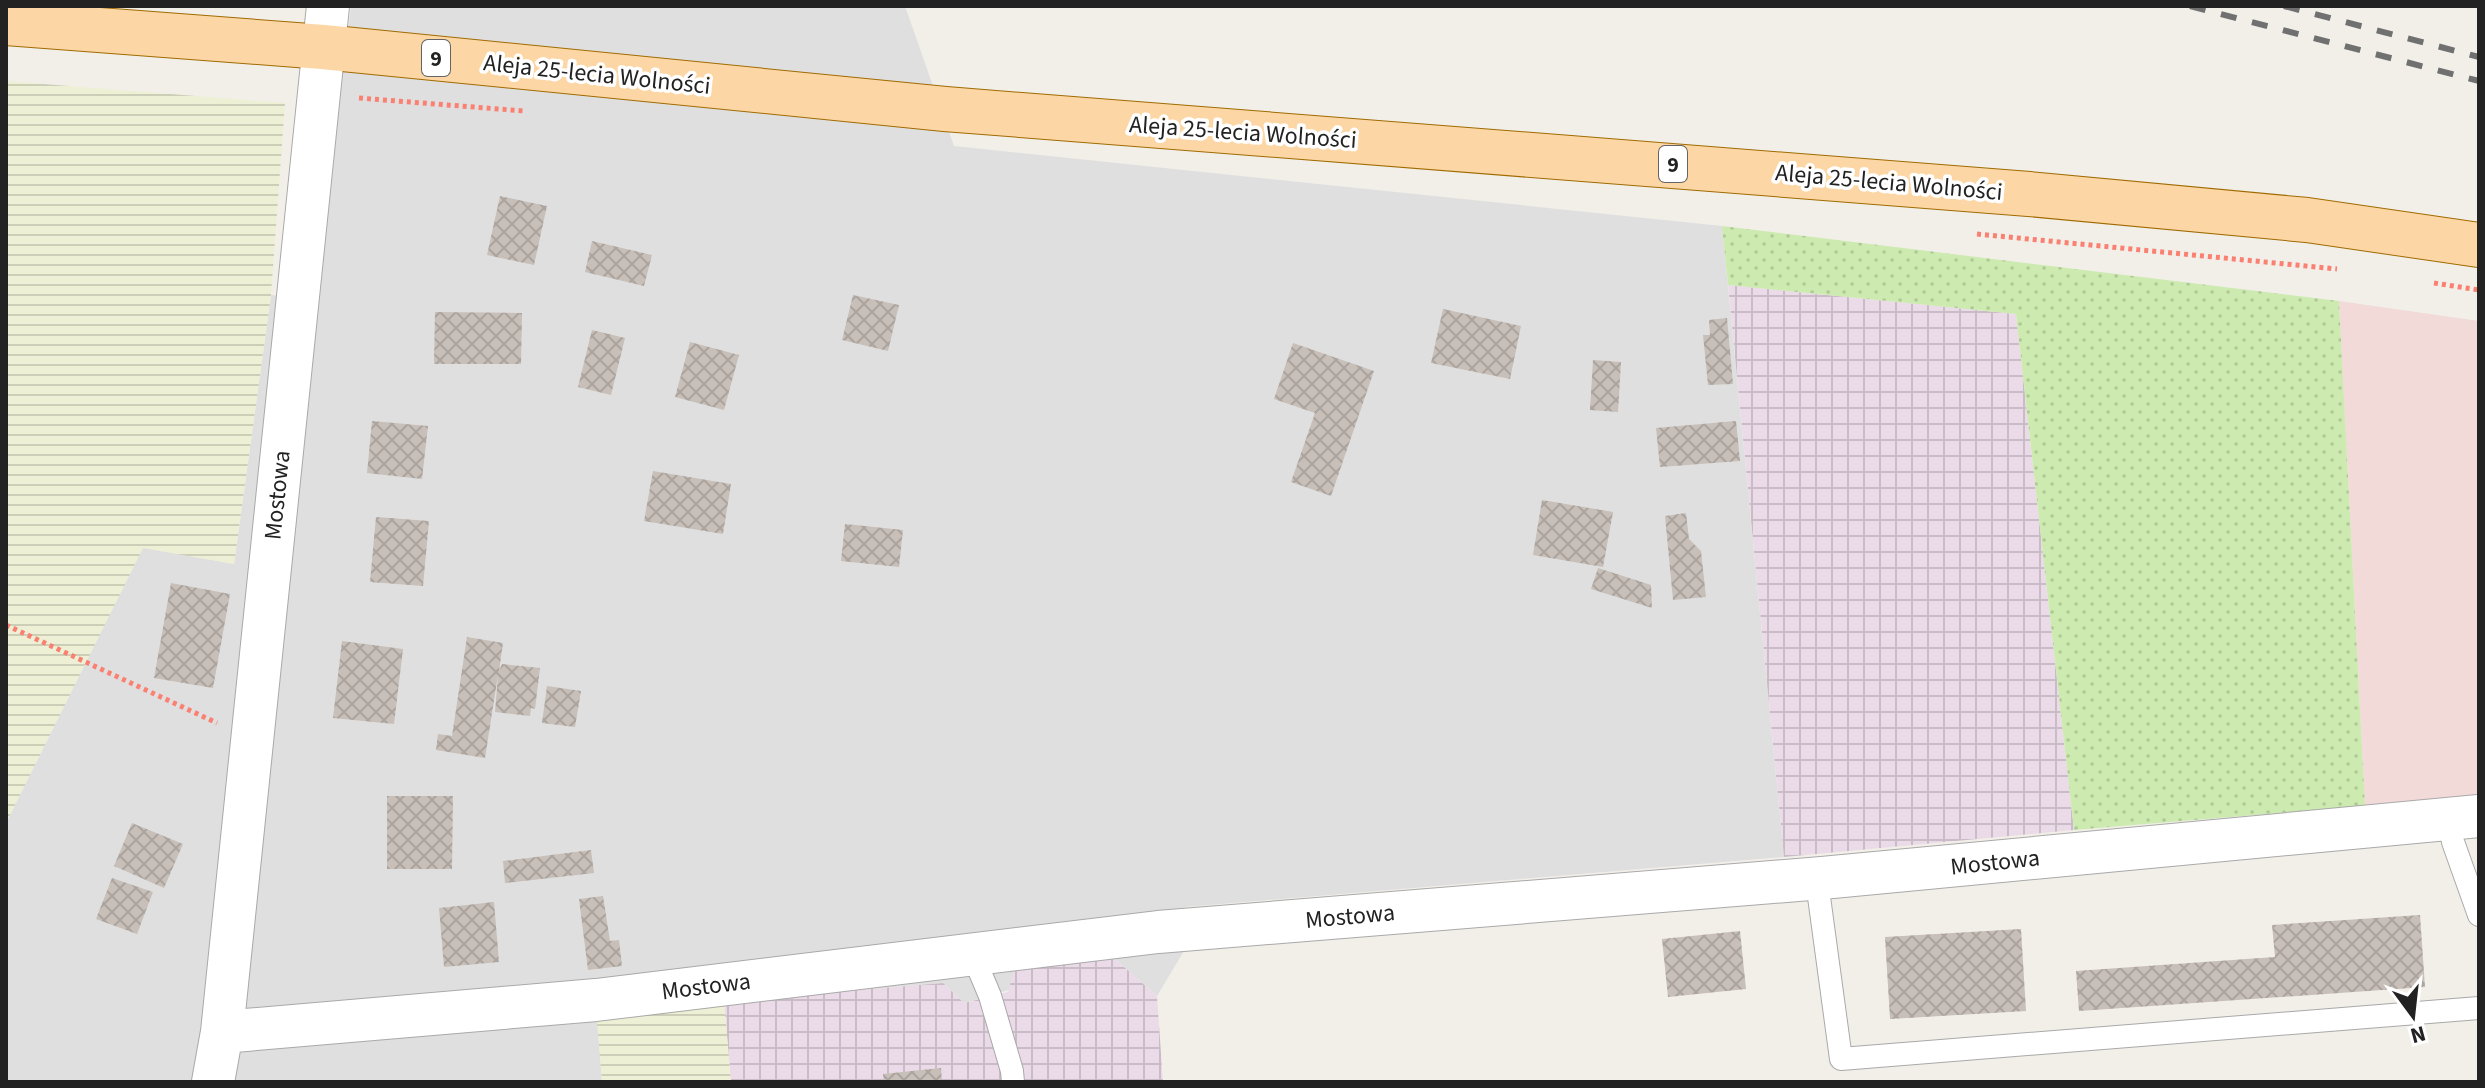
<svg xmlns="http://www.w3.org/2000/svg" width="2485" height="1088" viewBox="0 0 2485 1088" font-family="'Source Sans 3',sans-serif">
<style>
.residential{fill:#e0dfdf}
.commercial{fill:#f2dad9}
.industrial{fill:url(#industrial-grid)}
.farmland{fill:url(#farmland-rules)}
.grass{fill:url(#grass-dots)}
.building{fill:url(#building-cross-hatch)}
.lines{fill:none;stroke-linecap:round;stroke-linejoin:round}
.service-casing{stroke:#a9a9a9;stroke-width:24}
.minor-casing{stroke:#a9a9a9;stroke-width:44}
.primary-casing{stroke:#a06b00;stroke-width:46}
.path{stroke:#fa8072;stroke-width:5;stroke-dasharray:4 4;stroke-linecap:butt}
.service{stroke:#fff;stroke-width:22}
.minor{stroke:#fff;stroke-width:42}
.primary{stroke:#fcd6a4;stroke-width:44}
.rail{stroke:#707070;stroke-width:6;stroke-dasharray:16 16;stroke-linecap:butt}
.labels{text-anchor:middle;stroke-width:7;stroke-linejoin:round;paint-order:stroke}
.shield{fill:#fff;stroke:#646464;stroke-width:2}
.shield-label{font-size:22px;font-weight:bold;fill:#222}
.street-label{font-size:24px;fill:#222;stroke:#fff}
</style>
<defs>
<pattern id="industrial-grid" width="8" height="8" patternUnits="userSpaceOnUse" patternTransform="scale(2)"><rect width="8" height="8" fill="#ebdbe8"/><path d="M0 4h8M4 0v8" fill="none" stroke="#c9bcc7"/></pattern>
<pattern id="farmland-rules" width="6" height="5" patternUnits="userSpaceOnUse" patternTransform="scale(2)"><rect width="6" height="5" fill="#eef0d5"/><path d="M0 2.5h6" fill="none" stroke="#ccceb7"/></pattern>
<pattern id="grass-dots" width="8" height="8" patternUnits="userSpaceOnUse" patternTransform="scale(2)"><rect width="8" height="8" fill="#cdebb0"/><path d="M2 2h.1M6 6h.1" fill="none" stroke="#b0c997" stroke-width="1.8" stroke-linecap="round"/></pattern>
<pattern id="building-cross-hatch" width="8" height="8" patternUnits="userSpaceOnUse" patternTransform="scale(2)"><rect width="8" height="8" fill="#c7bfb8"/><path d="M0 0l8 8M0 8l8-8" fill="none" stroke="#aba49e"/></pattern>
</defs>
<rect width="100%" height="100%" fill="#f2efe9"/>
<!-- residential -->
<path class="residential" d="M351 6H905L954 146 1722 226 1784 857 1185 907 1187 946 1157 996 1115 959 964 1003 943 983 724 1001 598 1021 602 1082H6V823L143 547 234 564 271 295 316 299Z"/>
<!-- commercial -->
<path class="commercial" d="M2339 301 2479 321V795L2365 806Z"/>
<!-- industrial -->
<path class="industrial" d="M1728 285 2016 314 2074 830 1784 857Z
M1115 959 1157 996 1163 1082H731L724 1001 943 983 964 1003 1008 992 1014 970Z"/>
<!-- farmland -->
<path class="farmland" d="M6 81 285 103 271 295 234 564 143 548 6 823Z
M724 1001 731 1082H602L597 1021Z"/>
<!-- grass -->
<path class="grass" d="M1722 226 2339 301 2365 806 2074 830 2016 314 1728 285Z"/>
<!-- building -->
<path class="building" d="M500 196 547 206 534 265 487 255Z
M592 241 652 255 644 286 585 272Z
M853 295 899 305 888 351 842 340Z
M1443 309 1521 326 1510 379 1431 363Z
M435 312 522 313 521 364H434Z
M1727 318 1733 384 1708 385 1703 335H1710L1709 320Z
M592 330 625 338 611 395 578 387Z
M690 342 739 355 724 410 675 397Z
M1293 343 1374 371 1331 496 1291 482 1315 413 1274 399Z
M1593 360 1621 362 1618 412 1590 410Z
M372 421 428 426 422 479 367 473Z
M1736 421 1740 461 1660 467 1656 428Z
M653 471 731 484 723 534 644 521Z
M1542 500 1613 512 1603 567 1533 555Z
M1686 513 1689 539 1701 551 1706 597 1673 600 1665 516Z
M376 517 429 521 423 586 370 582Z
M845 524 903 530 899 567 841 561Z
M1598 568 1651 585 1652 608 1591 589Z
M171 583 230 594 213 688 154 678Z
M467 637 503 643 499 671 502 664 540 668 535 709 531 708 530 716 495 712 498 675 485 758 436 750 438 734 452 736Z
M342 641 403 649 394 724 333 718Z
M547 686 581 691 575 727 542 723Z
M387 796H453L452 869H387Z
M132 823 183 844 164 888 114 866Z
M591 850 594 873 505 883 503 861Z
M112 878 153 892 137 934 96 919Z
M603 896 610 941 619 940 622 966 588 970 579 899Z
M494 902 499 962 444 967 439 908Z
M2420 915 2425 987 2079 1011 2076 971 2275 957 2272 925Z
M2021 929 2026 1011 1890 1019 1885 937Z
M1740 931 1746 989 1668 997 1662 939Z
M941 1068 942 1082H884L883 1074Z"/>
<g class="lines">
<!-- service casing -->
<g class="service-casing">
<path id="service" d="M2449 818 2453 842 2479 915
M1822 878 1819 897 1841 1059 2479 1008
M972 953 990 996 1012 1071 1013 1082"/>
</g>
<!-- minor casing -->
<g class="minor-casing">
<path id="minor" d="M222 1032 596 1000 1158 932 1822 878 2479 816
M213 1082 222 1032 328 6"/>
</g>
<!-- primary casing -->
<g class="primary-casing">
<path id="primary" d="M6 23 323 47 945 109 2029 194 2307 220 2479 245"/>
</g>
<!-- path -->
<path class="path" d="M359 98 524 111
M1977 234 2337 269
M2434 283 2479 290
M6 625 217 723"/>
<!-- service -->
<use href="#service" class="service"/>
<!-- minor -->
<use href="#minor" class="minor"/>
<!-- primary -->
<use href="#primary" class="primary"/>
<!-- rail -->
<path class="rail" d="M2190 6 2479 81
M2284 6 2479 57"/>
</g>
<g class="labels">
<!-- shield labels -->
<g class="shield">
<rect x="422" y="40" width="28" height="36" rx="6"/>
<rect x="1659" y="146" width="28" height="36" rx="6"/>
</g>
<g class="shield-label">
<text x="436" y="66">9</text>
<text x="1673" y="172">9</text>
</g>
<!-- street labels -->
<g class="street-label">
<text transform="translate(597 74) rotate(6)" y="8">Aleja 25-lecia Wolności</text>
<text transform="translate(1243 132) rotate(4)" y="8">Aleja 25-lecia Wolności</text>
<text transform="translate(1889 182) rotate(5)" y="8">Aleja 25-lecia Wolności</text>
<text transform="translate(277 495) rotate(-84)" y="8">Mostowa</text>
<text transform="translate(1995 862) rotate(-6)" y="8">Mostowa</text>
<text transform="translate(1350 916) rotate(-5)" y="8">Mostowa</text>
<text transform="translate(706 986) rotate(-7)" y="8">Mostowa</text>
</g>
</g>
<!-- border -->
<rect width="2485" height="1088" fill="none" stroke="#222222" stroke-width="16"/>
<!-- north arrow -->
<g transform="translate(2413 1016) rotate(165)" stroke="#ffffff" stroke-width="6" paint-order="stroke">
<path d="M0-6L14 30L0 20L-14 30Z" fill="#222222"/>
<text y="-12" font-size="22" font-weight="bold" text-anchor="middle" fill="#222222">N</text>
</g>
</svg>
